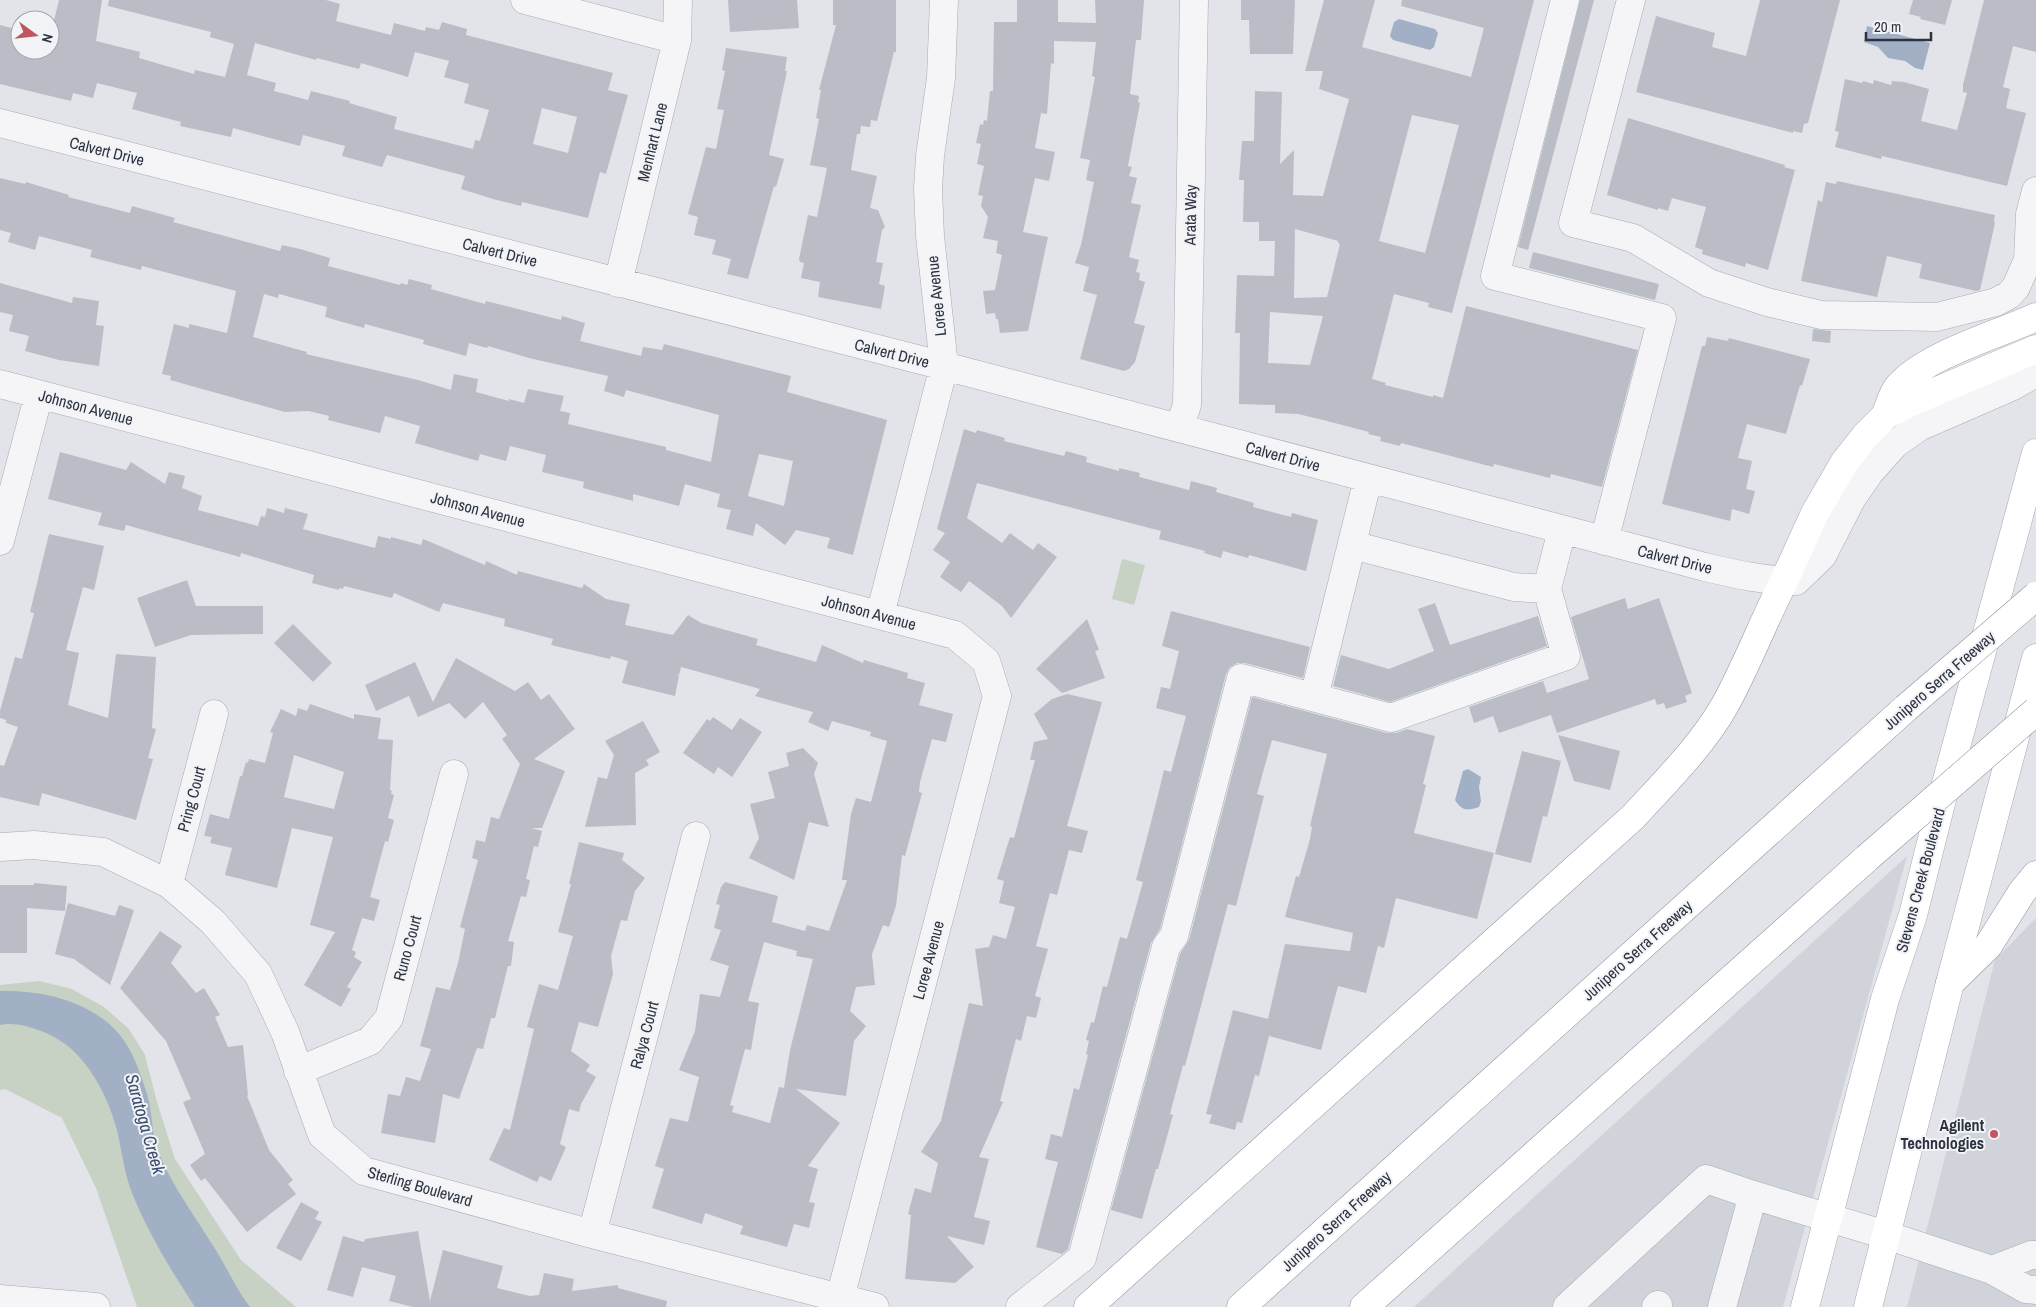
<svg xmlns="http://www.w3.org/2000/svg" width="2036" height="1307" viewBox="0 0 2036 1307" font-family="'Archivo Narrow',sans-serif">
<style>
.built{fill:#d1d3db}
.green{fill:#c7d2c4}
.water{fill:#a1b0c5}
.building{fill:#babdc5;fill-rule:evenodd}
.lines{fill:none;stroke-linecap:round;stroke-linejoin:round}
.minor-casing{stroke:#a8abb3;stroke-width:29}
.major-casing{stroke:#a3a8b3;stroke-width:29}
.highway-casing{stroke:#8b919e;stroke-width:29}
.minor{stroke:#f5f5f8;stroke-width:28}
.major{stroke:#fff;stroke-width:28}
.highway{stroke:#fff;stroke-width:28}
.highway-bridge-casing{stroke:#8b919e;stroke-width:29;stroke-linecap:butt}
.highway-bridge{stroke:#fff;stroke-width:28}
.poi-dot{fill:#bf565f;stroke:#f2f3f7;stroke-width:2}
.labels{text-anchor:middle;stroke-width:4;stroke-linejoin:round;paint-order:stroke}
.street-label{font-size:16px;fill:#2c323f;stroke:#f2f3f7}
.poi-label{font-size:16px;font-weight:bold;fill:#2c323f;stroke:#f2f3f7;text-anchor:end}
.water-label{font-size:18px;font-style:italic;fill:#3b4e6e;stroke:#f2f3f7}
</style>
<rect width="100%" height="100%" fill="#e2e4e9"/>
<!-- built -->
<path class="built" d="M1907 856 1783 1307H1414Z
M2036 918V1307H1907L1995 960Z"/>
<!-- green -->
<path class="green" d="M1122 559 1145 565 1134 605 1112 599Z
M39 981 72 989 104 1007 129 1029 145 1055 157 1102 175 1159 241 1260 296 1307H137L96 1188 62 1118 5 1089 0 1090V985Z"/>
<!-- water -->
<path class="water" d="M1399 19 1435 29 1438 33 1434 47 1430 50 1393 40 1390 36 1394 22Z
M1867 26 1930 43 1923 70 1915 68 1905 61 1888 58 1878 47 1864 42Z
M1468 769 1481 777 1479 787 1481 801 1479 807C1467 811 1462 811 1455 800L1463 771Z
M0 991C46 990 101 1003 127 1045 136 1060 142 1078 147 1094 153 1114 151 1134 159 1154 174 1189 197 1219 217 1252 228 1270 237 1290 250 1307H195C171 1270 149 1235 132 1193 124 1172 122 1152 117 1130 106 1090 82 1045 41 1031 28 1026 13 1022 0 1025Z"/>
<!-- building -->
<path class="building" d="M59 0H102L96 41 140 52 139 58 194 74 195 70 225 77 234 44 210 37 211 32 108 6 109 0H326L340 4 336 21 391 35 394 23 425 31 426 27 439 30 442 22 467 29 466 35 613 73 608 90 628 95 606 174 600 172 588 218 522 202 521 206 493 199 461 189 465 176 387 155 382 167 342 156 345 146 303 135 300 146 233 128 231 137 180 126 181 122 132 109 137 93 97 83 93 98 73 93 71 101 0 84V25L19 30 20 25V50H50V24L53 25ZM255 43 316 60 317 58 359 69 361 63 408 77 415 52 449 61 444 77 469 84 464 103 489 110 480 141 475 140 473 149 394 129 397 117 349 103 350 101 311 91 308 100 274 91 276 83 247 75ZM542 108 577 117 568 153 533 144Z
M728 0H797L799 28 730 32Z
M833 0H896V52H894L877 121 871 120 870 127 861 126 860 134H857L851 170 877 176 870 208 878 210 885 227 882 230 876 262 883 263 879 284 885 286 881 309 818 297 820 282 801 278 804 263 800 262 799 259 808 215 817 217 827 168 810 165 819 119 816 118 821 90H819L836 25H833Z
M1017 0H1058V22L1096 23 1095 0H1144L1141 40H1136L1130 94 1139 96 1138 102 1140 103 1128 166 1132 167 1129 176 1137 178 1131 203 1141 205 1129 257 1139 260 1136 272 1140 273 1139 280 1145 282 1134 323 1145 326 1135 362 1129 369 1124 371 1080 359 1097 295 1083 291 1089 267 1075 263 1081 245 1094 182 1086 180 1090 160 1080 158 1095 77 1092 76 1096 42 1054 41V64L1051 63 1047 114 1041 113 1035 148 1055 152 1049 181 1035 178 1023 232 1048 237 1028 331 1000 333 998 319H996L995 313 986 314 983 291 995 290 1002 255 996 253 998 241 983 238 988 217 981 206 983 196 978 195 984 166 977 164 981 144 976 143 980 124 983 125 984 120 987 121 990 91H993L994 22H1017Z
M1241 0H1295L1293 54H1250L1249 20H1241Z
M1324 0H1375L1362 47 1471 77 1484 28 1401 6 1402 0H1534L1452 313 1428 307 1429 303 1394 294 1372 379 1386 383 1385 385 1433 397V395L1443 398 1466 306 1638 350 1602 487 1551 474 1550 478 1494 464 1493 467 1401 443 1400 446 1380 441 1381 437 1368 434 1369 432 1323 420 1298 414 1275 413V405L1239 404 1240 333H1235L1237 275 1274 276 1275 241H1259V222H1243L1244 180H1239L1242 141H1254L1255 91 1282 92 1280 164 1294 150 1293 195 1323 196 1349 99 1319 89 1323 71H1305ZM1412 115 1459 125 1425 253 1379 241ZM1295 229 1338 241V243L1340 244 1327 297 1294 298ZM1270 312 1323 316 1310 365 1268 363Z
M1580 0H1594L1528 250 1518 247Z
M1760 0H1840L1808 123 1804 124 1802 133 1793 131V133L1636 92 1656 16 1715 33 1712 47 1746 56Z
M1913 0H1952L1945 25 1920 19 1921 17 1909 14Z
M1984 0H2036V52L2013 46 2003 87 2010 89 2006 108 2026 113 2007 186 1882 156 1881 159 1835 147 1839 132 1835 131 1845 79 1862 83 1863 81 1873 84 1874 80 1891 85 1892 81 1904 82 1929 89 1921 121 1957 130 1967 93 1963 92V85Z
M726 48 787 57 785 71H787L769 155 784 159 776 187 774 186 748 279 727 274 731 259 712 254 716 240 694 235 698 217 688 214 706 147 716 149 724 110 717 109 725 71 722 70Z
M1628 118 1785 165 1784 167 1795 170 1768 270 1746 263 1745 267 1702 254 1703 250 1695 247 1706 207 1672 198 1668 211 1658 208V210L1607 195Z
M0 178 25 184 26 182 69 195 68 197 130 213 132 206 175 218 173 222 280 251 282 245 300 249 330 258 328 266 400 285 401 283 407 285 409 279 432 285 431 289 485 304 486 301 561 320 562 316 585 323 580 341 641 356 643 347 662 350 664 344 791 376 787 392 887 420 853 555 827 548 830 538 796 530 785 545 756 523 753 536 726 529 731 510 717 507 720 494 685 484 679 506 633 494V501L583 488 584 482 542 472 546 455 510 446 506 461 480 454 478 461 415 443 420 426 385 416 380 433 328 420 329 416 309 411 285 412 170 380 171 376 162 374 174 324 189 328V324L227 333 236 291 142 266 141 270 90 257 92 250 39 236 35 250 8 242 11 233 0 230ZM264 294 278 298 279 294 327 307 325 317 364 328 365 324 424 340 423 344 466 356 469 343 487 348 488 346 529 358 608 376 604 391 624 397 626 390 719 415 711 462 666 450V447L568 424 570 413 560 411 564 396 528 389 524 403 509 399V401L476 392 478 379 454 374 451 390 418 380 306 354 307 352 253 337ZM759 454 793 461 784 506 748 496Z
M1837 181 1995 215 1994 222 1995 223 1980 290 1976 291 1919 278 1922 264 1887 256 1877 297 1801 281 1818 200 1822 202 1826 182 1836 184Z
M1533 252 1659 284 1655 300 1529 268Z
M0 283 72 303 73 297 99 301 96 325 104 326 99 366 59 360 25 351 29 336 9 331 13 315 0 312Z
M1813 329 1831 331 1830 343 1812 341Z
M1707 337 1728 341 1729 338 1810 359 1802 386 1800 385 1786 434 1747 424 1738 458 1752 461 1746 489 1755 491 1749 514 1732 509 1730 521 1662 504 1702 346H1705Z
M964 429 976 433 977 430 1005 438 1004 441 1064 456 1066 451 1087 457 1086 462 1119 471V468L1140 473 1139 477 1189 490 1191 481 1217 488 1216 492 1254 503 1253 507 1291 517 1292 513 1318 520 1306 571 1249 555 1248 558 1223 551 1221 558 1204 553 1205 551 1159 539 1161 531 977 483 967 518 1002 543 1010 533 1033 550 1038 543 1057 557 1011 618 1002 606 969 581 961 592 940 577 950 562 933 550 945 533 937 529Z
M60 452 126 470 131 462 165 484 169 472 185 476 182 488 202 496 198 510 258 526 261 516 265 517 267 508 284 513 285 508 308 514 303 529 375 548 378 536 391 539V537L421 545 423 539 485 565 486 561 517 575 518 571 582 588 584 584 606 599 630 604 625 625 673 635 688 615 701 623 758 639 756 645 816 662 822 645 863 663 864 660 908 673 907 678 925 683 919 705 953 714 946 742 932 739 920 782 919 792 922 793 905 856 902 855 896 906 889 927 883 925 872 954 875 985 856 987 850 1011 866 1026 854 1041 846 1096 796 1089 840 1123 808 1166 818 1169 809 1202 815 1203 809 1228 794 1224 787 1247 740 1234 743 1226 705 1213 702 1224 652 1208 664 1169 655 1166 670 1118 688 1122 699 1077 679 1070 695 1031 700 994 720 997 729 966 710 960 721 930 714 928 720 905 716 904 721 887 725 882 778 896 772 922 805 931 807 925 829 931 847 880H842L851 814 856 798 871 802 887 741 870 736 871 732 832 721 828 731 808 722 813 712 755 696 760 689 703 673 681 667 679 675 676 674 679 676 675 696 622 683 628 661 611 656 610 659 551 645 553 639 504 626 505 619 443 603 439 612 394 593 392 598 344 586 343 589 339 588V590L312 583 314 575 241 553 240 557 126 525 124 531 98 525 102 513 48 499ZM764 942 797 951 796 956 813 959 790 1050 784 1088 779 1087 770 1123 732 1112 734 1106 730 1105 745 1049 751 1050 759 1003 748 1001Z
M49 534 104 546 94 590 83 587 66 650 79 653 68 705 108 718 116 654 156 657 152 728 156 729 148 758 153 759 136 820 42 793 39 806 0 797V765L4 766 18 727 6 723V720L0 718V711L15 657 22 659 34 613 30 612Z
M187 580 196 606H263V634L191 635 155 647 137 598Z
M1625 598 1628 609 1659 598 1692 693 1685 696 1687 702 1666 709 1664 703 1657 705 1655 699 1557 733 1551 715 1499 733 1493 716 1474 723 1469 707 1543 681 1547 693 1589 679 1571 617Z
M1435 603 1450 645 1538 616 1547 646 1390 702 1333 686 1341 655 1389 669 1434 651 1418 609Z
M1171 611 1310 647 1303 678 1245 663H1237L1230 667 1226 674 1160 929 1151 943 1068 1249 1062 1254 1036 1247 1058 1162 1045 1159 1051 1134 1062 1137 1074 1088 1079 1090 1088 1055 1086 1054 1089 1041 1086 1040 1091 1022 1094 1023 1103 986 1107 987 1120 937 1127 939 1143 882 1136 880 1158 795 1164 770 1171 772 1186 716 1156 708 1161 687 1170 689 1179 651 1162 646Z
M1087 619 1099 650 1095 651 1105 678 1062 693 1036 669Z
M293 624 332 663 313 682 274 643Z
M456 658 515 691 528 682 541 700 549 694 575 729 534 759 565 771 542 828H531L542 831 538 847 534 846 526 879 530 880 526 897 521 896 508 941 514 942 511 966H508L495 1018H491L483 1049 477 1048 459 1099 443 1094 435 1143 381 1133 388 1094 400 1096 406 1077 420 1081 431 1049 420 1046 436 987 450 990 458 963 465 929 460 927 478 860 472 858 476 840 485 842 491 817 499 819 520 764 502 739 507 735 483 702 465 719 449 703 418 717 409 696 376 711 365 685 415 662 433 702Z
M1067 694 1102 702 1067 826 1088 831 1082 853 1069 850 1057 895 1050 893 1036 946 1048 949 1035 996 1041 998 1036 1018 1027 1016 1021 1041 1016 1039 1000 1101 1003 1102 979 1157 989 1159 974 1217 990 1221 984 1245 947 1236 974 1267 955 1283 905 1279 911 1215 908 1214 915 1188 931 1193 938 1163 921 1152 941 1121 969 1003 983 1006 975 949 989 947 993 935 1006 939 1015 907 999 903 1004 881 997 879 1010 837 1014 838 1035 760H1030L1034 742 1048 739 1034 714 1052 699Z
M1252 697 1387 733H1396L1407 729 1435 736 1423 784 1426 785 1414 833 1494 853 1477 919 1396 898 1384 948 1378 946 1366 993 1338 986 1321 1050 1269 1036 1259 1076 1255 1075 1242 1123 1237 1122 1235 1130 1209 1123 1212 1115 1206 1114 1233 1010 1268 1019 1285 944 1350 951 1353 933 1285 917 1296 876 1299 877 1310 839 1312 827 1310 826 1327 754 1272 740 1257 794 1264 796 1236 906 1228 904 1185 1066 1183 1065 1170 1114 1173 1115 1158 1169H1156L1142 1219 1111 1210 1180 954 1189 940Z
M310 704 354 719V714L381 718 378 739 393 740 390 790 392 791 391 794 394 795 388 818 394 820 388 842 385 841 370 897 380 900 374 921 362 918 352 950 356 952 354 957 362 962 347 987 351 989 341 1007 304 985 335 932 310 925 333 837 292 828 277 888 225 875 232 848 210 843 212 837 204 836 210 814 229 819 240 776H242L246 762 248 763 249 759 265 763 273 733 270 732 281 709 296 716 298 708 307 711ZM294 755 344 772 334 809 284 797Z
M713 717 732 730 740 718 762 732 732 777 718 767 714 774 683 753 707 719 710 721Z
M643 721 660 752 646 760 649 765 635 773 636 825 585 827 598 777 607 779 614 755 605 741Z
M1558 735 1620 751 1610 790 1574 781Z
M803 748 818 763 814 774 829 827 809 822 794 880 749 858 759 838 750 804 775 798 768 772 789 766 786 753Z
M1522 751 1561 761 1547 817 1543 816 1531 863 1495 854Z
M579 842 624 853 622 860 645 878 635 891 627 921 621 920 611 956 613 974 598 1027 579 1022 571 1051 590 1065 586 1071 596 1077 581 1104 579 1112 569 1109 560 1144 566 1147 551 1181 540 1176 537 1182 489 1160 504 1128 510 1130 534 1029 527 1027 539 984 558 990 573 936 558 932 571 884H569Z
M34 883 67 886 65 911 27 908V953H0V885H34Z
M68 903 115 916 119 905 134 910 110 985 74 959 55 954Z
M160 931 182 946 171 963 196 993 204 988 220 1015 215 1017 228 1047 243 1045 248 1095 247 1096 269 1150 293 1180 288 1184 296 1194 247 1232 205 1178 201 1181 190 1165 205 1154 183 1102 191 1099 166 1041 120 988Z
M301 1202 319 1212 315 1219 322 1222 301 1261 276 1248Z
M418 1231 430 1301 443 1250 503 1266 497 1288 530 1296 539 1295 544 1273 574 1279 572 1291 618 1285V1288L667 1301 666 1307H413L389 1301 396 1276 362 1267 353 1297 327 1290 343 1236 364 1242 365 1239Z"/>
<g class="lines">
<!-- minor casing -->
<g class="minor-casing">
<path id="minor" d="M525 0 677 40
M1565 0 1495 276 1662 318 1604 541
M1631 0 1573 223 1633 238 1709 283 1767 302 1821 315 1937 317 1996 302 2009 295 2016 287 2028 260 2030 214 2036 191
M0 123 944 366 1705 567C1735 574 1765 581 1796 581L1822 556 1852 498 1870 472 1895 444 1919 427 2011 387 2036 373
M618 283 677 40 678 0
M0 384 955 635 986 661 997 696 840 1298
M1179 428 1187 405 1194 0
M0 541 39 394
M1352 545 1514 587 1547 589
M880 615 944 366 930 236 928 189 930 156 941 78 944 0
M1314 697 1368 479
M0 847 34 845 103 852 169 884 213 922 258 974 285 1032 322 1135 364 1171 592 1234 875 1307
M169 884 214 714
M298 1071 370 1041 389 1018 454 774
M592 1234 696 836
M1992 1270 2031 1255H2036
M0 1299 96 1307
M1020 1307 1082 1258 1166 947 1174 936 1241 678 1391 718 1566 656 1547 589 1562 530
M1567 1307 1706 1179 1753 1195 1886 1235 1992 1270 2026 1289 2036 1290
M1656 1307 1658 1305
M1722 1307 1753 1195"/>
</g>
<!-- major casing -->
<g class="major-casing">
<path id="major" d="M1885 416C1889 407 1892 394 1898 387 1925 355 1997 335 2036 317
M1784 581 1815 513 1844 463 1866 435 1885 416 1911 402 2036 349
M1805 1307 1885 999 1913 915 1944 791 2036 453
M1868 1307 1950 983 2036 658"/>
</g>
<!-- highway casing -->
<g class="highway-casing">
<path id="highway" d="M1950 983 1988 946 2022 892 2036 875
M1088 1307 1633 817C1665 782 1701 747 1725 705 1747 665 1763 622 1784 581
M1241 1307 1906 708
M1364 1307 1867 858"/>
</g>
<!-- minor -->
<use href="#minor" class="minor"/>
<!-- major -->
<use href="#major" class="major"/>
<!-- highway -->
<use href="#highway" class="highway"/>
<!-- highway-bridge casing -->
<g class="highway-bridge-casing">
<path id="highway-bridge" d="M1906 708 2036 596
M1867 858 2036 711"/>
</g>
<!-- highway-bridge -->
<use href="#highway-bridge" class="highway-bridge"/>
</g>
<!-- markers -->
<circle class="poi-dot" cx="1994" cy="1134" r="5"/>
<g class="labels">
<!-- street labels -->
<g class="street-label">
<text transform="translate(652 142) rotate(-76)" y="6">Menhart Lane</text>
<text transform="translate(107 151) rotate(14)" y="6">Calvert Drive</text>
<text transform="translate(1190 215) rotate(-89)" y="6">Arata Way</text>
<text transform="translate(500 252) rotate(14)" y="6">Calvert Drive</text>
<text transform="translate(936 296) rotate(-96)" y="6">Loree Avenue</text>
<text transform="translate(892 353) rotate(14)" y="6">Calvert Drive</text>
<text transform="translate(86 407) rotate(15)" y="6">Johnson Avenue</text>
<text transform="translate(1283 456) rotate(15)" y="6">Calvert Drive</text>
<text transform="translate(478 509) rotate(15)" y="6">Johnson Avenue</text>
<text transform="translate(1675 559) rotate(14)" y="6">Calvert Drive</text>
<text transform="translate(869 612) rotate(15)" y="6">Johnson Avenue</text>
<text transform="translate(1939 680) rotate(-41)" y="6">Junipero Serra Freeway</text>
<text transform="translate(191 799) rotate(-75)" y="6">Pring Court</text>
<text transform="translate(1920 880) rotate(-75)" y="6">Stevens Creek Boulevard</text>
<text transform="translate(407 948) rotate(-75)" y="6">Runo Court</text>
<text transform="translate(1637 950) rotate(-42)" y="6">Junipero Serra Freeway</text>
<text transform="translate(928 960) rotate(-75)" y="6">Loree Avenue</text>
<text transform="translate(644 1035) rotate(-75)" y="6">Ralya Court</text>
<text transform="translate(420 1186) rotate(16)" y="6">Sterling Boulevard</text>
<text transform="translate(1336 1221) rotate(-42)" y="6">Junipero Serra Freeway</text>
</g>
<!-- poi labels -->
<g class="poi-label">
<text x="1984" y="1131">Agilent<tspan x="1984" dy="18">Technologies</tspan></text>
</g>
<!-- water labels -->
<g class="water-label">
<text transform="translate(145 1124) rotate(74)" y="6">Saratoga Creek</text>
</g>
</g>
<!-- north arrow -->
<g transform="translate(35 35) rotate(105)"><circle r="24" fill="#f2f3f7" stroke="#a3a6ad"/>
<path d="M0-4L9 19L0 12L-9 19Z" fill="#bf565f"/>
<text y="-8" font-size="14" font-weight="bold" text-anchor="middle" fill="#2c323f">N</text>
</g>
<!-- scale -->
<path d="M1866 32v8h65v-8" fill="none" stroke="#2c323f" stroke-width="2.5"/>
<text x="1874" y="32" font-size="15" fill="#2c323f" stroke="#f2f3f7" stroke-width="4" paint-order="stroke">20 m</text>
</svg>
